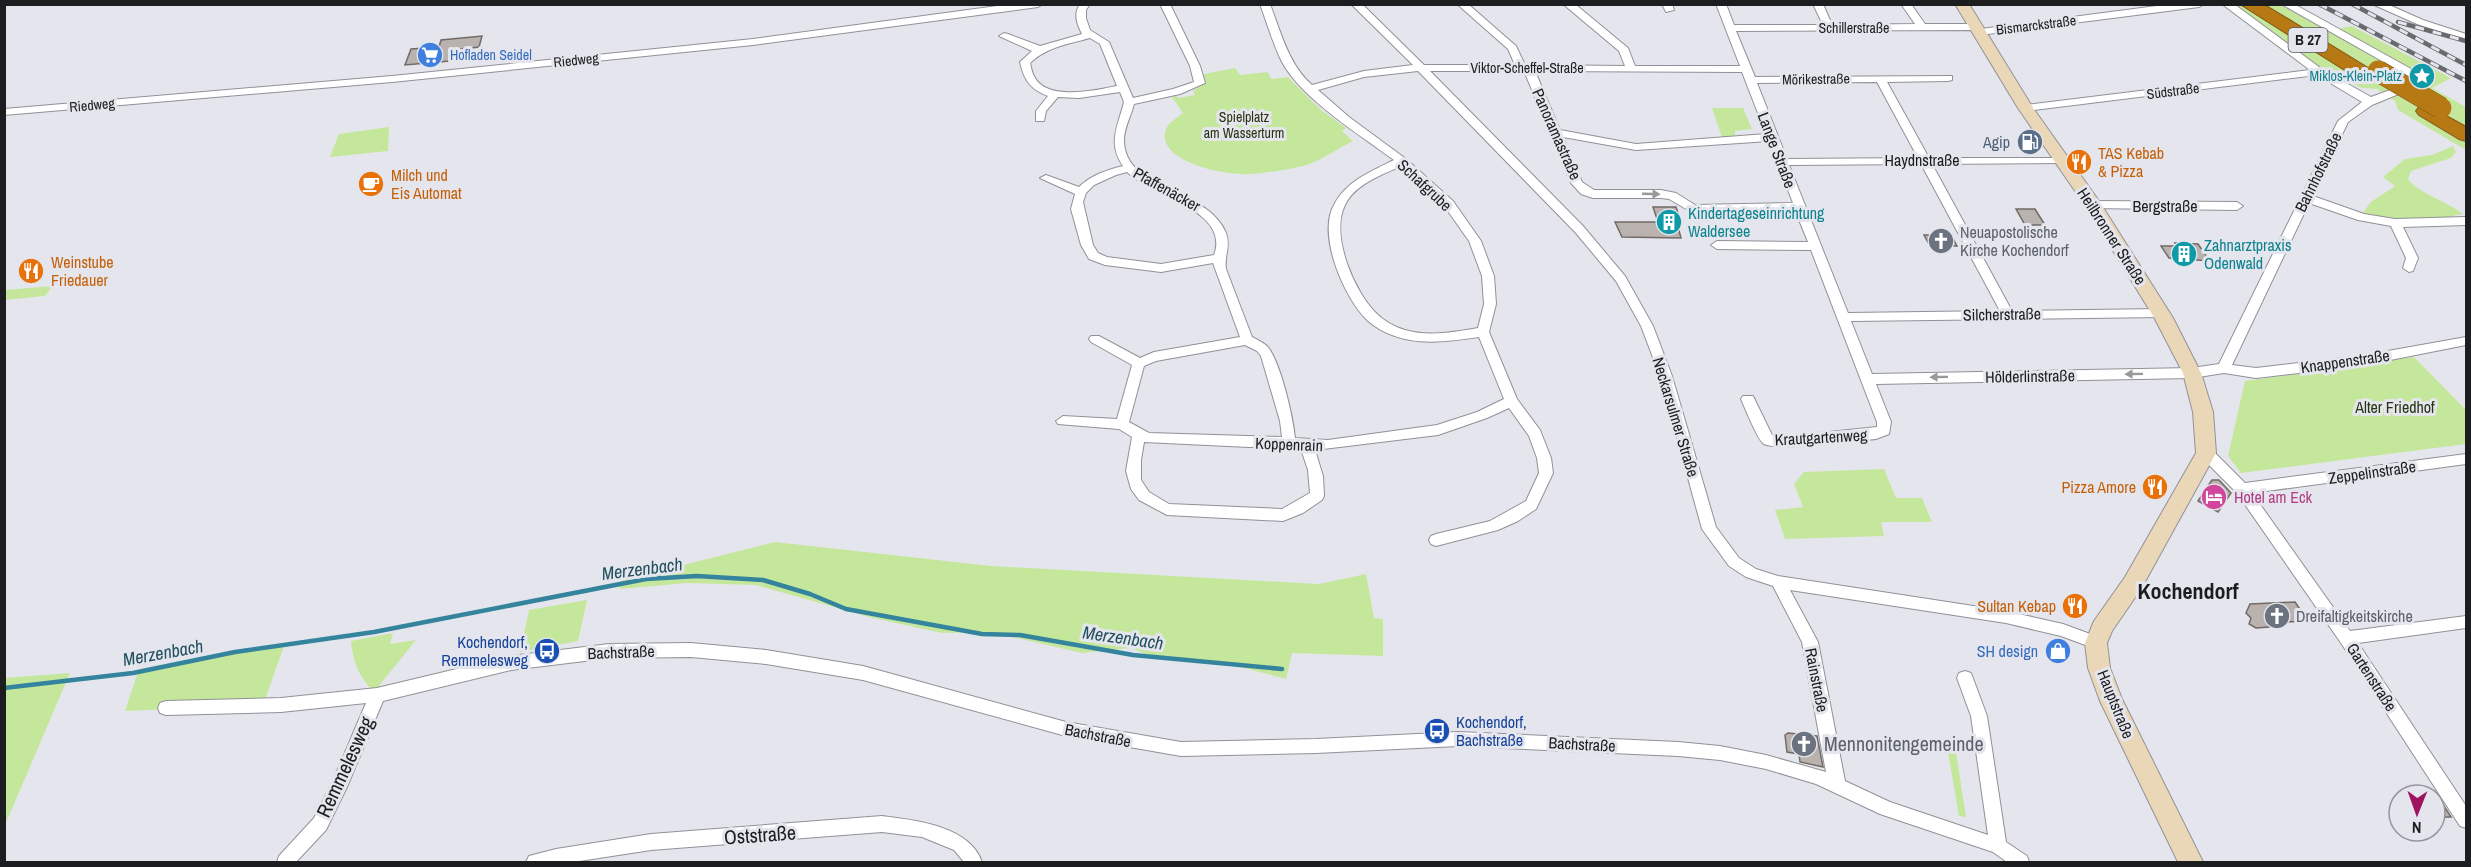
<svg xmlns="http://www.w3.org/2000/svg" width="2471" height="867" viewBox="0 0 2471 867" font-family="'Archivo Narrow',sans-serif">
<style>
.green{fill:#c5e79b}
.lines{fill:none;stroke-linecap:round;stroke-linejoin:round}
.stream{stroke:#34849d;stroke-width:4.5}
.building{fill:#bab2ae;stroke:#716a67;stroke-width:1.5}
.street-casing{stroke:#909198;stroke-width:2}
.secondary-casing{stroke:#909198;stroke-width:2}
.highway-casing{stroke:#815918;stroke-width:2}
.street{fill:#fff;fill-rule:evenodd}
.secondary{fill:#e9d7b8;fill-rule:evenodd}
.highway{fill:#b77914;fill-rule:evenodd}
.rail-casing{stroke:#696a6e;stroke-width:4.5}
.rail{stroke:#e5e6ed;stroke-width:3;stroke-dasharray:9;stroke-linecap:butt}
.highway-bridge-casing{stroke:#815918;stroke-width:22;stroke-linecap:butt}
.highway-bridge{stroke:#b77914;stroke-width:21}
.oneway{fill:#99999a}
.labels{text-anchor:middle;stroke-width:6;stroke-linejoin:round;paint-order:stroke}
.far-street-label{font-size:14px;fill:#1c1d1f;stroke:#e5e6ed}
.far-shop-label{font-size:14px;fill:#366cbe;stroke:#e5e6ed;text-anchor:start}
.far-culture-label{font-size:14px;fill:#0d838f;stroke:#e5e6ed;text-anchor:end}
.far-park-label{font-size:14px;fill:#273413;stroke:#e5e6ed}
.shield{fill:#e5e6ed;stroke:#58595d;stroke-width:1.5}
.shield-label{font-size:15px;font-weight:bold;fill:#1c1d1f}
.street-label{font-size:16px;fill:#1c1d1f;stroke:#e5e6ed}
.service-label{font-size:16px;fill:#4e5e75;stroke:#e5e6ed;text-anchor:end}
.food-label{font-size:16px;fill:#c56008;stroke:#e5e6ed;text-anchor:start}
.culture-label{font-size:16px;fill:#0d838f;stroke:#e5e6ed;text-anchor:start}
.worship-label{font-size:16px;fill:#5b616d;stroke:#e5e6ed;text-anchor:start}
.park-label{font-size:16px;fill:#273413;stroke:#e5e6ed}
.hotel-label{font-size:16px;fill:#b23c85;stroke:#e5e6ed;text-anchor:start}
.transit-label{font-size:16px;fill:#164399;stroke:#e5e6ed;text-anchor:end}
.shop-label{font-size:16px;fill:#366cbe;stroke:#e5e6ed;text-anchor:end}
.water-label{font-size:18px;font-style:italic;fill:#21505f;stroke:#e5e6ed}
.near-worship-label{font-size:20px;fill:#5b616d;stroke:#e5e6ed;text-anchor:start}
.near-street-label{font-size:20px;fill:#1c1d1f;stroke:#e5e6ed}
.district-label{font-size:22px;font-weight:bold;fill:#1c1d1f;stroke:#e5e6ed}
</style>
<rect width="100%" height="100%" fill="#e5e6ed"/>
<!-- green -->
<path class="green" d="M2231 5H2281L2327 31 2352 26 2451 78 2432 88 2466 107V150L2398 110 2395 101 2377 89 2362 88 2321 68Z
M1235 68 1240 75 1268 72 1271 79 1288 77 1321 110 1346 128 1342 131 1353 141C1339 148 1326 157 1312 163 1297 169 1265 173 1249 174 1227 176 1154 162 1166 129 1169 122 1178 117 1183 113L1172 97 1176 95 1178 98 1195 95 1193 91 1205 82 1204 74Z
M1712 108H1743L1752 129 1735 131V137H1722Z
M389 127 388 151 330 157 339 134Z
M2453 146 2456 152 2451 158 2411 171 2408 179C2419 194 2447 201 2463 214L2452 216 2457 220 2393 221 2361 215 2371 202 2395 186 2383 177 2405 159 2432 155Z
M53 286 45 296 5 300V290Z
M2414 357 2466 410V444L2241 473 2228 456 2245 381Z
M1884 469 1896 498H1922L1932 522H1881L1884 536 1785 539 1775 510 1803 507 1794 484 1804 472Z
M775 542 991 566 1319 584 1366 574 1374 618 1383 619V656L1292 653 1286 679 1226 663 1156 658 1131 648 1082 653 991 632 942 633 873 618 756 585 687 583 620 589V581Z
M587 600 578 641 520 652 529 610Z
M393 633 390 644 416 640 374 692C359 676 353 663 351 641Z
M284 646 263 705 125 711 138 672 235 652Z
M70 673 5 825V678Z
M1948 752H1956L1966 817 1959 816Z"/>
<g class="lines">
<!-- stream -->
<path class="stream" d="M4 688 133 673 235 652 374 632 646 579 697 576 763 580 810 594 846 609 982 634 1020 635 1133 655 1282 669"/>
</g>
<!-- building -->
<path class="building" d="M482 36 479 47 454 50 450 61 405 65 411 49 439 47 441 40Z
M1653 207H1676L1681 222 1677 223 1681 238 1622 237 1615 222H1658Z
M2016 209H2035L2045 225H2025Z
M1924 235H1951L1957 246H1930Z
M2175 243 2198 244 2210 261 2169 258 2161 246H2177Z
M2212 480H2219L2231 493 2218 512 2198 501Z
M2295 602 2308 621 2267 623 2269 627 2256 628 2249 624 2251 618 2246 613 2250 604Z
M1788 733 1817 736 1823 767 1800 762 1799 754 1787 752 1785 735Z
M2435 792 2451 817H2435Z"/>
<g class="lines">
<!-- street casing -->
<g class="street-casing">
<path id="street" d="M1012 4H1043L1038 7 753 45 392 82 4 115V109L392 76 753 39Z
M1080 4H1090L1086 10V18L1090 30 1109 42 1133 98 1173 89 1194 82 1190 66 1160 4H1170L1200 66 1205 83 1180 94 1134 104C1131 116 1124 128 1124 140 1124 192 1208 187 1226 233 1231 246 1224 256 1226 269L1252 337C1258 340 1264 343 1268 347 1281 364 1293 417 1295 438L1328 440 1437 425 1477 412 1504 399 1479 337C1450 341 1420 346 1392 335 1384 332 1375 327 1368 321 1344 298 1316 234 1335 203 1348 180 1372 171 1394 160 1360 135 1302 99 1282 62 1273 44 1267 23 1260 4H1270C1281 33 1289 65 1312 85L1364 71 1413 65 1351 4H1362L1424 65H1515L1508 49 1457 4H1468L1516 46 1525 65 1625 66 1619 51 1563 4H1575L1628 48 1635 66H1740L1716 4H1726L1734 25H1823L1813 4H1823L1832 25 1915 24 1901 4H1911L1925 24H1977L1981 25V29L2172 4H2204L2199 7 1980 35 1976 34V30L1736 31 1755 77 1952 76V80L1948 81 1887 82 1929 158H2066L2068 160 2062 163 1932 164 2012 311 2162 309 2168 313 2162 317 1851 321 1872 374 2192 368 2219 364 2338 121 2362 102 2317 75 2026 111 2021 108 2026 105 2310 70 2222 4H2234L2323 70 2371 97 2412 82 2405 74 2281 4H2294L2413 70 2420 76 2423 84 2372 105 2348 122 2313 196 2364 214 2395 219 2466 217V225L2403 227 2418 258 2413 271 2409 272 2403 268 2406 258 2391 226 2358 220 2309 203 2232 365 2256 368 2360 356 2466 337V345L2360 366 2256 378 2224 373 2192 378 1876 384 1891 422 1889 434 1876 439C1856 441 1778 451 1764 444 1758 441 1745 408 1741 399L1743 396H1753L1772 435 1790 436 1877 427V422L1811 250 1717 249 1711 245 1717 241 1808 242 1795 210 1693 213 1669 199 1661 198H1593L1581 194 1571 183 1524 71H1430L1583 226 1625 276 1653 326 1672 376 1716 527 1739 558 1756 569 1778 576 2006 611 2063 624 2101 638 2104 643 2101 648 2096 649 2061 636 2006 623 1790 590 1818 642 1845 781 1890 802 1988 835 1971 716 1957 678 1959 673 1965 671 1971 673 1987 716 2006 842 2027 856 2029 862H2007L1993 852 1880 814 1816 784 1766 769 1720 760 1678 756 1458 746 1316 753 1181 756 1066 736 863 680 766 664 691 657 609 658 511 670 383 701 347 787 326 830 296 862H277L279 856 314 818 332 783 366 703 281 712 166 715 160 713 158 708 160 703 166 701 281 698 377 688 511 656 609 644 691 643 766 650 863 666 1066 722 1181 742 1316 739 1458 732 1678 742 1720 746 1766 755 1826 772 1802 642 1773 586 1746 577 1729 566 1702 529 1660 376 1641 326 1616 281 1575 232 1418 71 1364 77 1318 90 1349 117 1406 159 1453 201 1481 241 1494 276 1496 304 1489 332 1517 399 1540 430 1551 458 1553 473 1536 509 1518 521 1498 530 1436 546 1431 544 1429 540 1431 536 1436 534 1490 521 1526 501 1539 473 1537 458 1529 436 1509 408 1487 418 1438 435 1315 450 1323 476 1324 496 1322 500 1303 513 1283 521 1167 515 1139 500 1131 489 1126 471 1132 437 1119 429 1058 424 1056 421 1063 416 1117 419 1132 365 1091 342 1089 339 1091 336H1099L1140 358 1154 352 1240 337 1213 263 1161 272 1105 265 1089 259 1081 245 1071 209 1075 194 1040 178 1046 175 1079 187C1091 175 1107 170 1123 166 1107 143 1118 126 1124 102L1120 92 1079 98 1058 97 1046 111 1044 121H1036V111L1048 96C1030 89 1024 80 1020 62L1032 51 999 36 1004 33 1008 34 1040 46 1082 34C1077 24 1073 14 1080 4ZM1090 38 1100 44 1117 86C1096 90 1046 102 1034 76 1032 73 1031 67 1030 63 1047 47 1068 44 1090 38ZM1535 71 1742 72 1766 134 1636 144 1560 130ZM1877 82 1918 158 1787 159 1757 83ZM1563 137 1636 150 1769 141 1793 203 1695 205 1676 193 1661 190H1594L1582 182ZM1921 164 2000 311 1848 313 1789 165ZM1401 166 1445 207 1469 241 1482 276 1484 304 1478 328C1454 332 1428 337 1405 330 1395 327 1384 321 1377 314 1354 292 1330 235 1345 205 1355 184 1382 175 1401 166ZM1127 172C1151 196 1231 210 1214 255L1161 264 1107 257 1098 253 1093 245 1083 202 1086 193 1094 185 1116 175ZM1245 345 1257 351 1261 356 1280 421 1282 437 1149 433 1129 422 1144 366 1156 361ZM1144 442 1249 447 1276 446 1301 449 1308 470 1310 493 1282 509 1169 504 1149 492 1141 480V460Z
M1662 4H1672L1674 10 1666 12Z
M2372 4H2387L2423 20 2466 34V40L2417 24Z
M2093 201 2237 202 2243 206 2237 210 2089 208 2087 205Z
M2206 448 2211 449 2245 483 2466 454V464L2252 493 2350 631 2466 616V628L2358 643 2466 806V828L2460 826 2341 643 2237 493 2201 457 2199 453 2201 449Z
M882 816C915 820 970 826 982 862H964L954 850 922 837 882 832 651 850 573 862H526L529 856 556 849 651 834Z"/>
</g>
<!-- secondary casing -->
<g class="secondary-casing">
<path id="secondary" d="M1955 4H1969L2033 108 2099 201 2173 318 2201 373 2213 412 2216 453 2141 589 2112 631 2107 643 2110 668 2122 699 2203 862H2178L2100 701 2088 668 2085 643 2094 621 2125 577 2196 453 2193 412 2183 373 2155 319 2086 207 2018 108Z"/>
</g>
<!-- highway casing -->
<g class="highway-casing">
<path id="highway" d="M2240 4H2263L2373 71 2376 75 2373 79H2359Z
M2426 105 2466 127V141L2459 139 2419 115 2416 111 2419 107Z"/>
</g>
<!-- street -->
<use href="#street" class="street"/>
<!-- secondary -->
<use href="#secondary" class="secondary"/>
<!-- highway -->
<use href="#highway" class="highway"/>
<!-- rail casing -->
<g class="rail-casing">
<path id="rail" d="M2319 4 2466 81
M2352 4 2466 65
M2398 22 2466 41"/>
</g>
<!-- rail -->
<use href="#rail" class="rail"/>
<!-- highway-bridge casing -->
<g class="highway-bridge-casing">
<path id="highway-bridge" d="M2378 71 2441 108"/>
</g>
<!-- highway-bridge -->
<use href="#highway-bridge" class="highway-bridge"/>
</g>
<!-- one-way arrows -->
<defs><path id="oneway-solid" d="M-6-.8H1V-3.2L6.5 0L1 3.2V.8H-6Z" transform="scale(1.5)"/></defs>
<g class="oneway">
<use href="#oneway-solid" transform="translate(1651 194) rotate(2)"/>
<use href="#oneway-solid" transform="translate(2134 374) rotate(179)"/>
<use href="#oneway-solid" transform="translate(1939 377) rotate(179)"/>
</g>
<!-- icons -->
<defs>
<g id="supermarket-disc" transform="scale(1.35)"><circle r="9.5" fill="#3f7fe0" stroke="#e5e6ed"/><path d="M-6-5.5h2.5l.6 2H6L4.5 2H-2.5L-4.4-4H-6ZM-1.5 3.2a1.3 1.3 0 1 0 .1 0ZM3 3.2a1.3 1.3 0 1 0 .1 0Z" fill="#fff"/></g>
<g id="sight-disc" transform="scale(1.35)"><circle r="9.5" fill="#0f9aa8" stroke="#e5e6ed"/><path d="M0-6L1.8-2.2L6-1.7L2.9 1.2L3.7 5.4L0 3.3L-3.7 5.4L-2.9 1.2L-6-1.7L-1.8-2.2Z" fill="#fff"/></g>
<g id="fuel-disc" transform="scale(1.35)"><circle r="9.5" fill="#5c6f8a" stroke="#e5e6ed"/><path d="M-5.5-6h7V0h2V4h1.3V-2.5L3-4.5l.8-.8L6-3V5H2.5V1h-1V6h-7ZM-4.2-4.7v3.2H.2V-4.7Z" fill="#fff"/></g>
<g id="restaurant-disc" transform="scale(1.35)"><circle r="9.5" fill="#e8710a" stroke="#e5e6ed"/><path d="M-5-6h1v4h1v-4h1v4h1v-4h1v5L-1.5 .5V6h-2V.5L-5-1ZM5-6V6H3V1.5H1.5Q1.5-4 5-6Z" fill="#fff"/></g>
<g id="cafe-disc" transform="scale(1.35)"><circle r="9.5" fill="#e8710a" stroke="#e5e6ed"/><path d="M-5.5-4.5H6V0H3Q3 3.5 0 3.5H-2.5Q-5.5 3.5-5.5 0ZM3-3.2v2h1.7v-2ZM-6 4.5H4V6H-6Z" fill="#fff"/></g>
<g id="building-disc" transform="scale(1.35)"><circle r="9.5" fill="#0f9aa8" stroke="#e5e6ed"/><path d="M-4-6H4V6H1V3H-1V6H-4ZM-2.5-4.3h1.7v1.8h-1.7ZM.8-4.3h1.7v1.8H.8ZM-2.5-1h1.7V.8h-1.7ZM.8-1h1.7V.8H.8Z" fill="#fff"/></g>
<g id="church-disc" transform="scale(1.35)"><circle r="9.5" fill="#6b7280" stroke="#e5e6ed"/><path d="M-1.2-6h2.4v3.5h3.3v2.4h-3.3V6h-2.4V-.1h-3.3v-2.4h3.3Z" fill="#fff"/></g>
<g id="hotel-disc" transform="scale(1.35)"><circle r="9.5" fill="#d1479c" stroke="#e5e6ed"/><path d="M-6-4.5h1.5V1H6V5H4.5V3h-9V5H-6ZM-4 0a1.8 1.8 0 1 1 3.6 0ZM.5 0V-2.5h3Q6-2.5 6 0Z" fill="#fff"/></g>
<g id="bus-disc" transform="scale(1.35)"><circle r="9.5" fill="#1a4fb4" stroke="#e5e6ed"/><path d="M-5-6H5V4H4V6H2V4H-2V6H-4V4H-5ZM-3.5-4V0h7V-4ZM-3.5 1.2v1.5H-2V1.2ZM2 1.2v1.5H3.5V1.2Z" fill="#fff"/></g>
<g id="shop-disc" transform="scale(1.35)"><circle r="9.5" fill="#3f7fe0" stroke="#e5e6ed"/><path d="M-5-2.5h2.3a2.7 3.5 0 0 1 5.4 0H5L5.5 6h-11ZM-1.5-2.5h3a1.5 2.3 0 0 0-3 0Z" fill="#fff"/></g>
</defs>
<g fill-rule="evenodd">
<use href="#supermarket-disc" x="430" y="55"/>
<use href="#sight-disc" x="2422" y="76"/>
<use href="#fuel-disc" x="2030" y="142"/>
<use href="#restaurant-disc" x="2079" y="162"/>
<use href="#cafe-disc" x="371" y="184"/>
<use href="#building-disc" x="1669" y="222"/>
<use href="#church-disc" x="1941" y="241"/>
<use href="#building-disc" x="2184" y="254"/>
<use href="#restaurant-disc" x="31" y="271"/>
<use href="#restaurant-disc" x="2155" y="487"/>
<use href="#hotel-disc" x="2214" y="497"/>
<use href="#restaurant-disc" x="2075" y="606"/>
<use href="#church-disc" x="2277" y="616"/>
<use href="#bus-disc" x="547" y="651"/>
<use href="#shop-disc" x="2058" y="651"/>
<use href="#bus-disc" x="1437" y="731"/>
<use href="#church-disc" x="1804" y="744"/>
</g>
<g class="labels">
<!-- far-street labels -->
<g class="far-street-label">
<text transform="translate(2036 25) rotate(-7)" y="5">Bismarckstraße</text>
<text x="1854" y="33">Schillerstraße</text>
<text transform="translate(576 60) rotate(-6)" y="5">Riedweg</text>
<text x="1527" y="73">Viktor-Scheffel-Straße</text>
<text transform="translate(1816 79) rotate(-1)" y="5">Mörikestraße</text>
<text transform="translate(2173 91) rotate(-7)" y="5">Südstraße</text>
<text transform="translate(92 105) rotate(-5)" y="5">Riedweg</text>
</g>
<!-- far-shop labels -->
<g class="far-shop-label">
<text x="450" y="60">Hofladen Seidel</text>
</g>
<!-- far-culture labels -->
<g class="far-culture-label">
<text x="2402" y="81">Miklos-Klein-Platz</text>
</g>
<!-- far-park labels -->
<g class="far-park-label">
<text x="1244" y="122">Spielplatz<tspan x="1244" dy="16">am Wasserturm</tspan></text>
</g>
<!-- shield labels -->
<rect class="shield" x="2288.5" y="28" width="39" height="24" rx="4.5"/>
<g class="shield-label">
<text x="2308" y="45">B 27</text>
</g>
<!-- street labels -->
<g class="street-label">
<text transform="translate(1557 134) rotate(66)" y="6">Panoramastraße</text>
<text transform="translate(1777 150) rotate(69)" y="6">Lange Straße</text>
<text x="1922" y="166">Haydnstraße</text>
<text transform="translate(2318 172) rotate(-64)" y="6">Bahnhofstraße</text>
<text transform="translate(1425 185) rotate(43)" y="6">Schafgrube</text>
<text transform="translate(1167 189) rotate(29)" y="6">Pfaffenäcker</text>
<text x="2165" y="212">Bergstraße</text>
<text transform="translate(2112 236) rotate(57)" y="6">Heilbronner Straße</text>
<text transform="translate(2002 314) rotate(-1)" y="6">Silcherstraße</text>
<text transform="translate(2345 361) rotate(-8)" y="6">Knappenstraße</text>
<text transform="translate(2030 376) rotate(-1)" y="6">Hölderlinstraße</text>
<text transform="translate(1676 417) rotate(73)" y="6">Neckarsulmer Straße</text>
<text transform="translate(1821 437) rotate(-3)" y="6">Krautgartenweg</text>
<text transform="translate(1289 444) rotate(2)" y="6">Koppenrain</text>
<text transform="translate(2372 472) rotate(-8)" y="6">Zeppelinstraße</text>
<text transform="translate(621 652) rotate(-2)" y="6">Bachstraße</text>
<text transform="translate(2372 677) rotate(57)" y="6">Gartenstraße</text>
<text transform="translate(1817 680) rotate(79)" y="6">Rainstraße</text>
<text transform="translate(2116 704) rotate(68)" y="6">Hauptstraße</text>
<text transform="translate(1098 735) rotate(11)" y="6">Bachstraße</text>
<text transform="translate(1582 744) rotate(3)" y="6">Bachstraße</text>
</g>
<!-- service labels -->
<g class="service-label">
<text x="2010" y="148">Agip</text>
</g>
<!-- food labels -->
<g class="food-label">
<text x="2098" y="159">TAS Kebab<tspan x="2098" dy="18">&amp; Pizza</tspan></text>
<text x="391" y="181">Milch und<tspan x="391" dy="18">Eis Automat</tspan></text>
<text x="51" y="268">Weinstube<tspan x="51" dy="18">Friedauer</tspan></text>
<text x="2136" y="493" text-anchor="end">Pizza Amore</text>
<text x="2056" y="612" text-anchor="end">Sultan Kebap</text>
</g>
<!-- culture labels -->
<g class="culture-label">
<text x="1688" y="219">Kindertageseinrichtung<tspan x="1688" dy="18">Waldersee</tspan></text>
<text x="2204" y="251">Zahnarztpraxis<tspan x="2204" dy="18">Odenwald</tspan></text>
</g>
<!-- worship labels -->
<g class="worship-label">
<text x="1960" y="238">Neuapostolische<tspan x="1960" dy="18">Kirche Kochendorf</tspan></text>
<text x="2296" y="622">Dreifaltigkeitskirche</text>
</g>
<!-- park labels -->
<g class="park-label">
<text x="2395" y="413">Alter Friedhof</text>
</g>
<!-- hotel labels -->
<g class="hotel-label">
<text x="2234" y="503">Hotel am Eck</text>
</g>
<!-- transit labels -->
<g class="transit-label">
<text x="528" y="648">Kochendorf,<tspan x="528" dy="18">Remmelesweg</tspan></text>
<text x="1456" y="728" text-anchor="start">Kochendorf,<tspan x="1456" dy="18">Bachstraße</tspan></text>
</g>
<!-- shop labels -->
<g class="shop-label">
<text x="2038" y="657">SH design</text>
</g>
<!-- water labels -->
<g class="water-label">
<text transform="translate(642 569) rotate(-7)" y="6">Merzenbach</text>
<text transform="translate(1123 638) rotate(8)" y="6">Merzenbach</text>
<text transform="translate(163 653) rotate(-10)" y="6">Merzenbach</text>
</g>
<!-- near-worship labels -->
<g class="near-worship-label">
<text x="1824" y="751">Mennonitengemeinde</text>
</g>
<!-- near-street labels -->
<g class="near-street-label">
<text transform="translate(345 767) rotate(-65)" y="7">Remmelesweg</text>
<text transform="translate(760 835) rotate(-4)" y="7">Oststraße</text>
</g>
<!-- district labels -->
<g class="district-label">
<text x="2188" y="599">Kochendorf</text>
</g>
</g>
<!-- border -->
<rect width="2471" height="867" fill="none" stroke="#1c1d1f" stroke-width="12"/>
<!-- north arrow -->
<g transform="translate(2417 813) rotate(181)"><circle r="28" fill="#e5e6ed" stroke="#95969b" stroke-width="1.5"/>
<path d="M0-4.5L10 22L0 15L-10 22Z" fill="#a0145f"/>
<text y="-9" font-size="16" font-weight="bold" text-anchor="middle" fill="#1c1d1f">N</text>
</g>
</svg>
